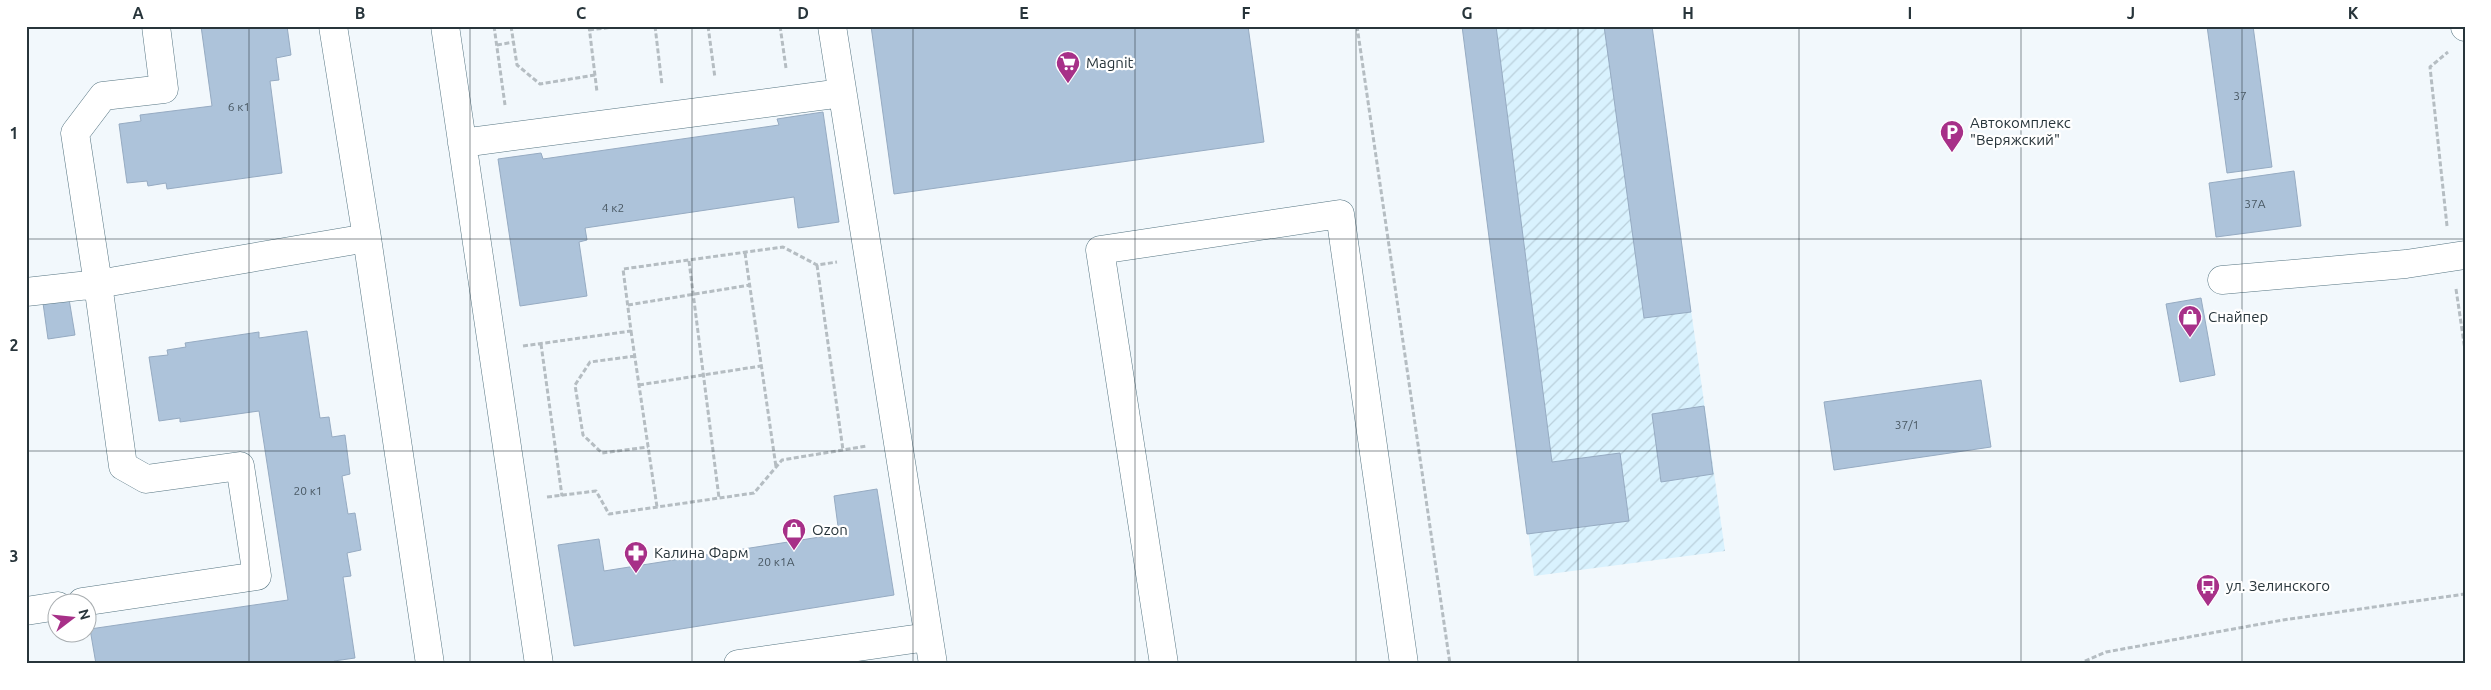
<svg xmlns="http://www.w3.org/2000/svg" width="2491" height="690" viewBox="0 0 2491 690" font-family="Ubuntu,sans-serif">
<style>
.industrial{fill:url(#industrial-furrows)}
.building{fill:#adc3da;stroke:#96abc2}
.lines{fill:none;stroke-linecap:round;stroke-linejoin:round}
.minor-casing{stroke:#567582;stroke-width:29}
.path{stroke:#b5bdc2;stroke-width:3;stroke-dasharray:5 2.5;stroke-linecap:butt}
.minor{stroke:#fff;stroke-width:28}
.grid{fill:none;stroke:#28353b;stroke-width:1;stroke-opacity:0.55}
.labels{text-anchor:middle;stroke-width:4.5;stroke-linejoin:round;paint-order:stroke}
.number-label{font-size:12px;fill:#495863}
.poi-label{font-size:15px;fill:#28353b;stroke:#fff;text-anchor:start}
.neatline{fill:none;stroke:#28353b;stroke-width:2}
.grid-label{font-size:16px;text-anchor:middle;font-weight:bold;fill:#28353b}
</style>
<defs>
<pattern id="industrial-furrows" width="10" height="10" patternUnits="userSpaceOnUse" patternTransform="scale(1.25)"><rect width="10" height="10" fill="#d9f2fe"/><path d="M-1 1l2-2M0 10L10 0M9 11l2-2" fill="none" stroke="#bad0db"/></pattern>
</defs>
<rect width="100%" height="100%" fill="#f2f8fc"/>
<!-- industrial -->
<path class="industrial" d="M1463 26H1651L1725 551 1534 576Z"/>
<!-- building -->
<path class="building" d="M201 26H287L291 55 276 58 279 80 270 81 282 173 167 189 166 183 148 186 147 181 127 183 119 124 141 121 140 115 212 106Z
M871 26H1248L1264 142 894 194Z
M1462 26H1496L1552 462 1620 453 1629 521 1527 534Z
M1604 26H1652L1691 312 1644 318Z
M2207 26H2253L2272 167 2227 173Z
M823 112 839 222 798 228 794 197 585 228 587 240 579 242 587 296 520 306 498 159 541 153 543 159 779 125 777 119Z
M2294 171 2301 226 2216 237 2209 183Z
M2201 298 2215 375 2180 382 2166 304Z
M69 299 75 335 48 339 43 303Z
M307 331 320 418 329 417 332 437 345 435 350 474 342 476 348 514 355 513 361 550 347 553 351 576 343 577 355 658 334 661V664H96L90 629 288 600 259 411 180 422V418L159 421 149 357 168 355 167 350 186 347 185 343 259 332V338Z
M1981 380 1991 447 1834 470 1824 402Z
M1704 406 1713 474 1661 482 1652 414Z
M877 489 894 595 574 646 558 545 599 539 604 571 839 534 834 496Z"/>
<g class="lines">
<!-- minor casing -->
<g class="minor-casing">
<path id="minor" d="M333 26 367 238
M445 26 539 664
M832 26 933 664
M2465 26V27
M462 143 842 93
M2222 280 2406 264 2465 255
M26 292 98 284 75 133 103 96 164 89 156 26
M82 602 257 576 240 466 146 479 123 466 98 284 367 238 430 664
M26 611 58 606
M738 664 928 637
M1164 664 1100 250 1340 214 1404 664"/>
</g>
<!-- path -->
<path class="path" d="M494 26 505 105
M511 26 517 65 540 84 595 75
M589 26 597 92
M655 26 662 85
M708 26 715 78
M780 26 786 68
M1357 26 1450 664
M589 30 621 26
M497 45 514 42
M2447 226 2430 67 2448 52
M745 253 776 467
M689 261 719 498
M817 265 843 450
M2456 289 2465 350
M628 305 750 285
M631 331 657 507
M541 344 562 496
M523 346 631 331 623 269 783 247 817 265 837 262
M635 356 590 362 575 385 583 435 602 453 648 447
M639 385 761 366
M547 497 596 491 609 514 754 493 782 460 867 446
M2078 664 2106 652 2283 620 2465 594"/>
<!-- minor -->
<use href="#minor" class="minor"/>
</g>
<!-- grid -->
<path class="grid" d="M249 26V664M470 26V664M692 26V664M913 26V664M1135 26V664M1356 26V664M1578 26V664M1799 26V664M2021 26V664M2242 26V664M26 239H2465M26 451H2465"/>
<!-- icons -->
<defs>
<g id="supermarket-pin" transform="scale(1.25)"><path d="M0 17L-7.5 6A9.5 9.5 0 1 1 7.5 6Z" fill="#a73088" stroke="#fff"/><path d="M-6-5.5h2.5l.6 2H6L4.5 2H-2.5L-4.4-4H-6ZM-1.5 3.2a1.3 1.3 0 1 0 .1 0ZM3 3.2a1.3 1.3 0 1 0 .1 0Z" fill="#fff"/></g>
<g id="parking-pin" transform="scale(1.25)"><path d="M0 17L-7.5 6A9.5 9.5 0 1 1 7.5 6Z" fill="#a73088" stroke="#fff"/><path d="M-3.5-5.5H1a3.5 3.5 0 0 1 0 7H-1V5.5H-3.5ZM-1-3.4V-.6H.8a1.4 1.4 0 0 0 0-2.8Z" fill="#fff"/></g>
<g id="shop-pin" transform="scale(1.25)"><path d="M0 17L-7.5 6A9.5 9.5 0 1 1 7.5 6Z" fill="#a73088" stroke="#fff"/><path d="M-5-2.5h2.3a2.7 3.5 0 0 1 5.4 0H5L5.5 6h-11ZM-1.5-2.5h3a1.5 2.3 0 0 0-3 0Z" fill="#fff"/></g>
<g id="pharmacy-pin" transform="scale(1.25)"><path d="M0 17L-7.5 6A9.5 9.5 0 1 1 7.5 6Z" fill="#a73088" stroke="#fff"/><path d="M-2-6h4v4h4v4h-4v4h-4v-4h-4v-4h4Z" fill="#fff"/></g>
<g id="bus-pin" transform="scale(1.25)"><path d="M0 17L-7.5 6A9.5 9.5 0 1 1 7.5 6Z" fill="#a73088" stroke="#fff"/><path d="M-5-6H5V4H4V6H2V4H-2V6H-4V4H-5ZM-3.5-4V0h7V-4ZM-3.5 1.2v1.5H-2V1.2ZM2 1.2v1.5H3.5V1.2Z" fill="#fff"/></g>
</defs>
<g fill-rule="evenodd">
<use href="#supermarket-pin" x="1068" y="63"/>
<use href="#parking-pin" x="1952" y="132"/>
<use href="#shop-pin" x="2190" y="317"/>
<use href="#shop-pin" x="794" y="530"/>
<use href="#pharmacy-pin" x="636" y="553"/>
<use href="#bus-pin" x="2208" y="586"/>
</g>
<g class="labels">
<!-- number labels -->
<g class="number-label">
<text x="2240" y="100">37</text>
<text x="239" y="111">6 к1</text>
<text x="2255" y="208">37А</text>
<text x="613" y="212">4 к2</text>
<text x="1907" y="429">37/1</text>
<text x="308" y="495">20 к1</text>
<text x="776" y="566">20 к1А</text>
</g>
<!-- poi labels -->
<g class="poi-label">
<text x="1086" y="68">Magnit</text>
<text x="1970" y="128">Автокомплекс<tspan x="1970" dy="17">"Веряжский"</tspan></text>
<text x="2208" y="322">Снайпер</text>
<text x="812" y="535">Ozon</text>
<text x="654" y="558">Калина Фарм</text>
<text x="2226" y="591">ул. Зелинского</text>
</g>
</g>
<!-- border -->
<rect width="2491" height="690" fill="none" stroke="#ffffff" stroke-width="55"/>
<!-- north arrow -->
<g transform="translate(72 618) rotate(74)"><circle r="24" fill="#ffffff" stroke="#a9aeb1"/>
<path d="M0-4L9 19L0 12L-9 19Z" fill="#a73088"/>
<text y="-8" font-size="14" font-weight="bold" text-anchor="middle" fill="#28353b">N</text>
</g>
<rect x="28" y="28" width="2436" height="634" class="neatline"/>
<g class="grid-label">
<text x="138" y="19">A</text>
<text x="360" y="19">B</text>
<text x="581" y="19">C</text>
<text x="803" y="19">D</text>
<text x="1024" y="19">E</text>
<text x="1246" y="19">F</text>
<text x="1467" y="19">G</text>
<text x="1688" y="19">H</text>
<text x="1910" y="19">I</text>
<text x="2131" y="19">J</text>
<text x="2353" y="19">K</text>
<text x="14" y="139">1</text>
<text x="14" y="351">2</text>
<text x="14" y="562">3</text>
</g>
</svg>
